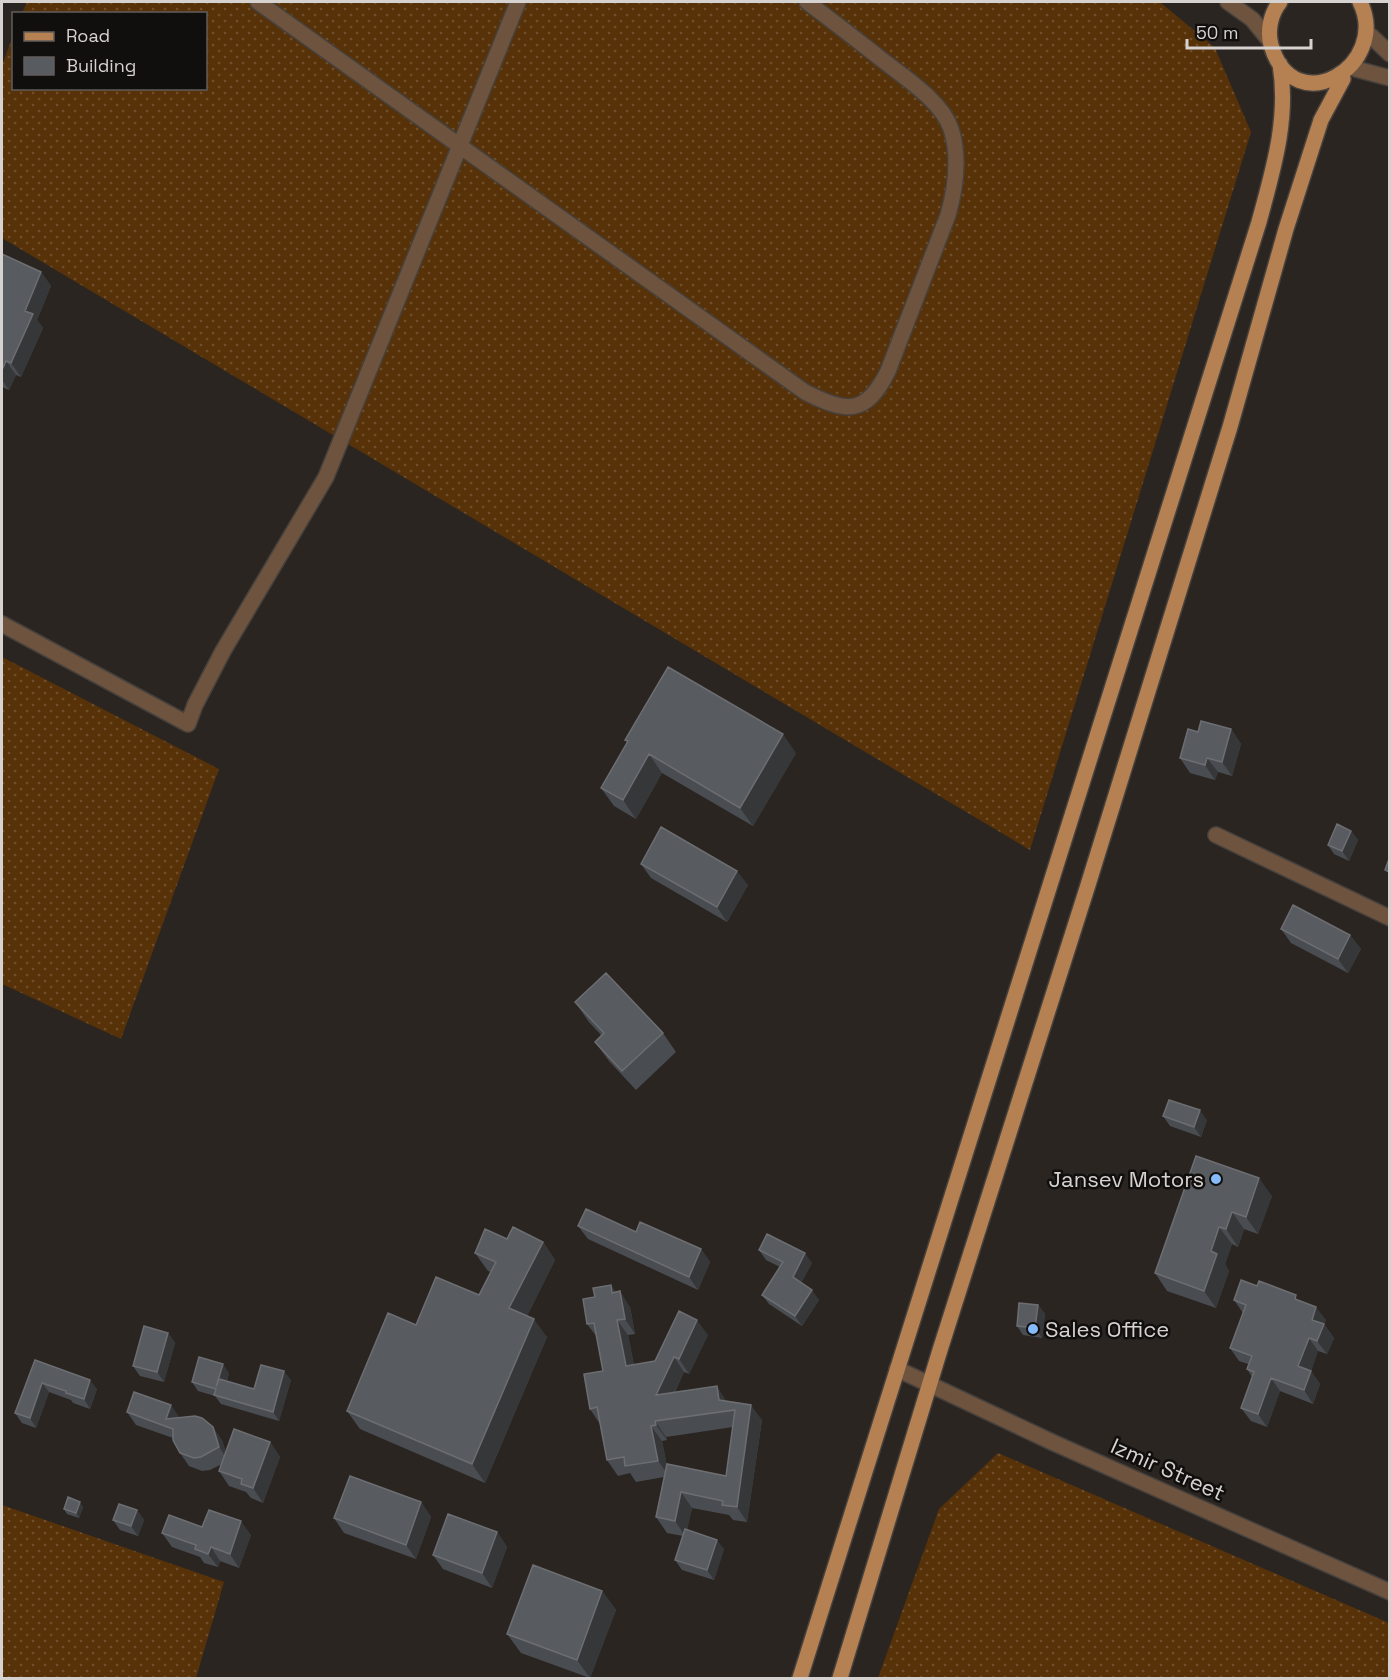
<svg xmlns="http://www.w3.org/2000/svg" width="1391" height="1680" viewBox="0 0 1391 1680" font-family="'Space Grotesk',sans-serif">
<style>
.grass{fill:url(#grass-dots)}
.lines{fill:none;stroke-linecap:round;stroke-linejoin:round}
.minor-casing{stroke:#46413d;stroke-width:18}
.major-casing{stroke:#46413d;stroke-width:18}
.minor{stroke:#6e543e;stroke-width:15}
.major{stroke:#b58052;stroke-width:15}
.wall{fill:#494d52;fill-rule:evenodd}
.shaded-wall{fill:#363739}
.building{fill:#585b60;stroke:#6c6e72;stroke-width:1.5}
.poi-dot{fill:#86bbfb;stroke:#110f0d;stroke-width:2}
.labels{text-anchor:middle;stroke-width:5;stroke-linejoin:round;paint-order:stroke}
.poi-label{font-size:22px;fill:#d6d2d0;stroke:#110f0d;text-anchor:end}
.street-label{font-size:22px;fill:#d6d2d0;stroke:#110f0d}
</style>
<defs>
<pattern id="grass-dots" width="8" height="8" patternUnits="userSpaceOnUse" patternTransform="scale(1.5)"><rect width="8" height="8" fill="#573108"/><path d="M2 2h.1M6 6h.1" fill="none" stroke="#6e4e2b" stroke-width="1.8" stroke-linecap="round"/></pattern>
</defs>
<rect width="100%" height="100%" fill="#2b2521"/>
<!-- grass -->
<path class="grass" d="M27 2H1160L1215 48 1251 132 1030 850 2 238V66L13 35 14 88H206V14L22 13Z
M2 657 219 769 121 1039 2 984Z
M998 1453 1389 1623V1678H878L939 1509Z
M2 1505 224 1582 196 1678H2Z"/>
<g class="lines">
<!-- minor casing -->
<g class="minor-casing">
<path id="minor" d="M258 2 805 392C846 413 866 416 888 371L948 215C956 187 960 157 951 129 942 100 899 74 876 55 853 37 830 19 807 2
M1228 2 1252 19 1270 41
M1371 36 1390 54
M1356 69 1390 78
M2 624 188 724 195 705 223 651 326 477 518 2
M1216 835 1390 918
M897 1369 1054 1443 1390 1592"/>
</g>
<!-- major casing -->
<g class="major-casing">
<path id="major" d="M1280 2C1271 13 1267 30 1271 45 1294 124 1391 65 1360 2
M800 1678 1259 222C1273 170 1289 119 1280 64
M840 1678 940 1350 1088 885 1230 427 1286 229 1321 120 1343 79"/>
</g>
<!-- minor -->
<use href="#minor" class="minor"/>
<!-- major -->
<use href="#major" class="major"/>
</g>
<!-- wall -->
<path class="wall" d="M2 254 41 272 51 286 37 320 43 328 21 377 16 375 9 390 2 387Z
M1231 729 1241 744 1232 776 1218 772 1215 780 1190 773 1180 758Z
M625 740 796 753 753 826 662 773 636 819 614 806 601 788 627 743Z
M1351 831 1358 840 1349 861 1334 854 1328 845Z
M641 864 748 885 727 922 651 878Z
M1281 929 1350 935 1361 949 1348 973 1291 943Z
M575 1002 663 1033 676 1052 636 1090 609 1061 595 1042 602 1036 589 1022Z
M1163 1116 1207 1120 1201 1137 1170 1126Z
M1196 1156 1272 1196 1258 1234 1244 1229 1238 1247 1232 1244 1225 1264 1229 1271 1216 1308 1167 1291 1155 1273Z
M578 1226 636 1232 701 1249 710 1262 698 1290 588 1239Z
M507 1239 543 1242 555 1260 527 1316 547 1337 485 1483 360 1429 347 1411 416 1325 479 1295 491 1272 488 1271 475 1253Z
M759 1250 812 1263 801 1283 819 1300 802 1326 769 1304 762 1295 780 1267 766 1260Z
M616 1292 630 1307 635 1334 628 1335 634 1365 655 1361 708 1335 689 1374 684 1372 675 1392 727 1401 762 1420 747 1522 733 1520 729 1515 692 1508 687 1530 724 1549 714 1580 682 1570 675 1560 683 1536 667 1533 656 1517 664 1477 636 1482 630 1473 618 1476 607 1460 600 1424 590 1409 603 1371 597 1337 587 1324 595 1297ZM733 1427 726 1476 667 1466 662 1441 667 1440 666 1437Z
M1234 1300 1301 1301 1326 1320 1324 1324 1334 1338 1327 1354 1318 1351 1311 1371 1320 1384 1313 1404 1280 1391 1267 1427 1251 1421 1241 1408 1252 1377 1247 1369 1248 1364 1239 1361 1230 1348 1243 1313Z
M1038 1305 1045 1314 1042 1338 1023 1335 1017 1326Z
M168 1333 175 1343 164 1382 140 1376 133 1366Z
M35 1360 97 1389 90 1409 73 1403 71 1400 49 1392 36 1428 22 1423 15 1413Z
M229 1373 227 1381 254 1389 291 1380 279 1421 221 1404 215 1396 198 1391 192 1382Z
M127 1412 180 1418 222 1440 226 1453 270 1442 280 1457 263 1503 251 1498 246 1492 229 1486 219 1471 222 1464 210 1470 202 1471 189 1466 180 1453 173 1438 136 1425Z
M421 1502 431 1517 416 1559 344 1533 334 1518Z
M83 1507 79 1518 67 1514 64 1509Z
M137 1510 144 1520 138 1536 120 1530 113 1520Z
M202 1527 251 1535 239 1568 220 1561 218 1567 204 1563 200 1557 172 1547 162 1533Z
M497 1532 507 1547 492 1588 443 1569 433 1555Z
M602 1591 616 1610 590 1678 521 1653 507 1634Z"/>
<!-- shaded-wall -->
<path class="shaded-wall" d="M41 272 51 286 37 320 43 328 21 377 11 363 25 311Z
M6 361 16 375 9 390 2 380V370Z
M1231 729 1241 744 1232 776 1222 762Z
M783 734 796 753 753 826 740 808Z
M649 754 662 773 636 819 623 800Z
M1207 758 1218 772 1215 780 1205 765Z
M1351 831 1358 840 1349 861 1342 851Z
M737 871 748 885 727 922 717 907Z
M1350 935 1361 949 1348 973 1338 959Z
M1200 1110 1207 1120 1201 1137 1194 1127Z
M1259 1178 1272 1196 1258 1234 1246 1217Z
M1232 1212 1244 1229 1238 1247 1226 1229Z
M1219 1227 1232 1244 1225 1264 1229 1271 1216 1308 1204 1291 1211 1251Z
M543 1242 555 1260 522 1327 509 1308Z
M701 1249 710 1262 698 1290 689 1277Z
M805 1253 812 1263 799 1287 793 1277Z
M611 1285 621 1299 620 1291 630 1307 635 1334 625 1319 612 1293Z
M812 1290 819 1300 802 1326 795 1316Z
M1038 1305 1045 1314 1042 1338 1035 1328Z
M1316 1307 1326 1320 1324 1324 1334 1338 1327 1354 1317 1341 1312 1320Z
M534 1319 547 1337 485 1483 472 1464Z
M617 1320 628 1335 637 1382 626 1366Z
M697 1320 708 1335 689 1374 679 1359Z
M168 1333 175 1343 164 1382 157 1372Z
M1309 1338 1318 1351 1308 1379 1298 1366Z
M674 1357 684 1372 666 1410 656 1395Z
M223 1364 229 1373 223 1396 216 1387Z
M284 1371 291 1380 279 1421 273 1412Z
M1311 1371 1320 1384 1313 1404 1304 1390Z
M1271 1378 1280 1391 1267 1427 1258 1414Z
M90 1380 97 1389 90 1409 84 1399Z
M42 1383 49 1392 36 1428 30 1418Z
M717 1386 727 1402 719 1400Z
M171 1405 180 1418 166 1419Z
M751 1405 762 1420 747 1522 737 1507Z
M655 1421 666 1437 667 1440 656 1425Z
M651 1426 662 1441 669 1476 658 1461Z
M213 1427 222 1440 228 1460 219 1447Z
M270 1442 280 1457 263 1503 253 1488Z
M681 1492 692 1508 686 1537 675 1521Z
M80 1502 83 1507 79 1518 76 1513Z
M421 1502 431 1517 416 1559 406 1545Z
M137 1510 144 1520 138 1536 131 1526Z
M241 1521 251 1535 239 1568 230 1554Z
M497 1532 507 1547 492 1588 482 1573Z
M717 1540 724 1549 714 1580 707 1570Z
M211 1547 220 1561 218 1567 208 1554Z
M602 1591 616 1610 590 1678 577 1660Z"/>
<!-- building -->
<path class="building" d="M2 254 41 272 25 311 33 314 11 363 6 361 2 370Z
M668 667 783 734 740 808 649 754 623 800 601 788 628 741 625 740Z
M1201 721 1231 729 1222 762 1207 758 1205 765 1180 758 1188 729 1198 732Z
M1337 824 1351 831 1342 851 1328 845Z
M661 827 737 871 717 907 641 864Z
M1389 859V872L1385 870Z
M1293 905 1350 935 1338 959 1281 929Z
M606 973 663 1033 622 1071 595 1042 604 1033 575 1002Z
M1169 1100 1200 1110 1194 1127 1163 1116Z
M1196 1156 1259 1178 1246 1217 1232 1212 1226 1229 1219 1227 1211 1251 1217 1254 1204 1291 1155 1273Z
M586 1209 636 1232 640 1222 701 1249 689 1277 578 1226Z
M513 1227 543 1242 509 1308 534 1319 472 1464 347 1411 388 1313 416 1325 436 1277 479 1295 496 1262 475 1253 485 1229 507 1239Z
M767 1234 805 1253 793 1277 812 1290 795 1316 762 1295 783 1262 759 1250Z
M1241 1280 1257 1286 1259 1281 1296 1295 1295 1299 1316 1307 1312 1320 1324 1324 1317 1341 1309 1338 1298 1366 1311 1371 1304 1390 1271 1378 1258 1414 1241 1408 1254 1372 1247 1369 1252 1356 1230 1348 1246 1305 1234 1300Z
M611 1285 612 1293 620 1291 625 1319 617 1320 626 1366 655 1361 679 1311 697 1320 679 1359 674 1357 656 1395 717 1386 719 1400 751 1405 737 1507 722 1505 723 1501 681 1492 675 1521 656 1517 667 1464 726 1476 735 1410 655 1421 656 1425 651 1426 658 1461 625 1466 624 1457 607 1460 597 1407 590 1409 584 1374 603 1371 594 1323 587 1324 583 1299 595 1297 593 1288Z
M1019 1303 1038 1305 1035 1328 1017 1326Z
M144 1326 168 1333 157 1372 133 1366Z
M199 1357 223 1364 216 1387 219 1379 254 1389 261 1365 284 1371 273 1412 214 1395 216 1389 192 1382Z
M35 1360 90 1380 84 1399 66 1393V1391L42 1383 30 1418 15 1413Z
M134 1392 171 1405 166 1419 195 1416 202 1418 213 1427 219 1447 201 1457 194 1458 180 1453 173 1440V1429L127 1412Z
M234 1429 270 1442 253 1488 241 1484 242 1479 219 1471Z
M350 1476 421 1502 406 1545 334 1518Z
M68 1497 80 1502 76 1513 64 1509Z
M119 1504 137 1510 131 1526 113 1520Z
M209 1510 241 1521 230 1554 211 1547 208 1554 195 1549 196 1545 162 1533 169 1515 202 1527Z
M448 1514 497 1532 482 1573 433 1555Z
M685 1529 717 1540 707 1570 675 1560Z
M533 1565 602 1591 577 1660 507 1634Z"/>
<!-- markers -->
<g class="poi-dot">
<circle cx="1216" cy="1179" r="6"/>
<circle cx="1033" cy="1329" r="6"/>
</g>
<g class="labels">
<!-- poi labels -->
<g class="poi-label">
<text x="1204" y="1187">Jansev Motors</text>
<text x="1045" y="1337" text-anchor="start">Sales Office</text>
</g>
<!-- street labels -->
<g class="street-label">
<text transform="translate(1168 1469) rotate(24)" y="8">Izmir Street</text>
</g>
</g>
<!-- border -->
<rect width="1391" height="1680" fill="none" stroke="#d6d2d0" stroke-width="6"/>
<!-- legend -->
<rect x="12" y="12" width="195" height="78" fill="#110f0d" stroke="#605d5b" stroke-width="1.5"/>
<rect x="24" y="32" width="30" height="9" fill="#b58052" stroke="#605d5b" stroke-width="1.5"/>
<text x="66" y="42" font-size="18" fill="#d6d2d0">Road</text>
<rect x="24" y="57" width="30" height="18" fill="#585b60" stroke="#605d5b" stroke-width="1.5"/>
<text x="66" y="72" font-size="18" fill="#d6d2d0">Building</text>
<!-- scale -->
<path d="M1187 39v9h124v-9" fill="none" stroke="#d6d2d0" stroke-width="3"/>
<text x="1196" y="39" font-size="18" fill="#d6d2d0" stroke="#110f0d" stroke-width="4.5" paint-order="stroke">50 m</text>
</svg>
